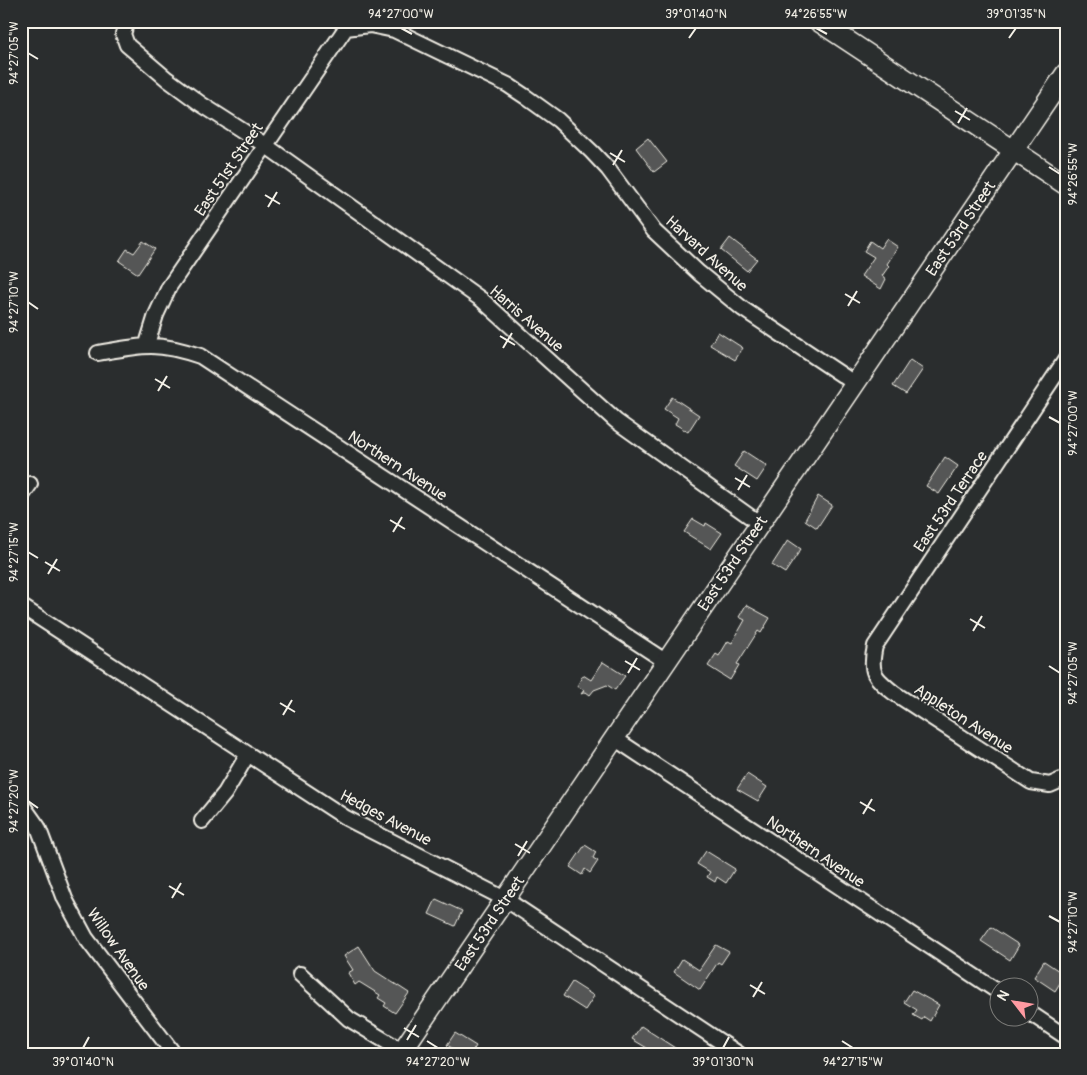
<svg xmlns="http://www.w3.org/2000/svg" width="1087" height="1075" viewBox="0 0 1087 1075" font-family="Pangolin,sans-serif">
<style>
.building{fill:#555756;stroke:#f4f1e8}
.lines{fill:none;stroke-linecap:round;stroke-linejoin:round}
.street-casing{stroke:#f4f1e8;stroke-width:18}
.secondary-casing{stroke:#f4f1e8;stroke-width:22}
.street{stroke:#2a2d2e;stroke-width:14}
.secondary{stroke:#2a2d2e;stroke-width:19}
.ticks{fill:none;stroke:#f4f1e8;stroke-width:2}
.labels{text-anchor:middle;stroke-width:4;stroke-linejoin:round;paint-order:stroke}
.street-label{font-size:16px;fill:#f4f1e8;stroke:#2a2d2e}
.neatline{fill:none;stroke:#f4f1e8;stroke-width:2}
.ticks-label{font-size:12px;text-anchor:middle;fill:#f4f1e8}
</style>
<rect width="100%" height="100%" fill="#2a2d2e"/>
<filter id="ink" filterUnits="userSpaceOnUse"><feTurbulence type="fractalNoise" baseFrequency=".02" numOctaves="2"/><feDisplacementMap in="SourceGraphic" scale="10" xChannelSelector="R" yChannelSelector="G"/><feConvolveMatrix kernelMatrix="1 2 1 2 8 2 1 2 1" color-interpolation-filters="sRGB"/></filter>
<g filter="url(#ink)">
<!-- building -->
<path class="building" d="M648 138 667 162 654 172 636 148Z
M730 238 757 259 747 271 721 250Z
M886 239 898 247 887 264 889 266 882 276 886 279 881 289 861 276 874 257 864 251 870 241 880 248Z
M143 241 155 249 138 274 119 261 127 249 134 253Z
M718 332 743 348 735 360 710 345Z
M910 360 923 369 906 394 893 386Z
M672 397 699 415 688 432 675 424 678 418 664 409Z
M744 451 767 466 757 481 734 466Z
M945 457 958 466 939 494 926 486Z
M818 496 832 505 817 528 805 520Z
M693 519 705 526 706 523 722 533 711 549 684 532Z
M788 540 801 549 785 573 772 565Z
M746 605 770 618 761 633 758 631 737 664 739 665 730 680 708 666 716 654 719 656 728 641 732 643 745 620 739 617Z
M603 662 625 676 615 690 607 685 594 690 590 695 586 692 581 694 584 690 577 686 583 675 591 680Z
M747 774 767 787 758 801 737 789Z
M585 845 596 852 593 858 598 861 590 873 585 869 582 875 570 867Z
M706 851 735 869 726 883 717 877 715 882 707 877 710 872 697 864Z
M436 899 462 911 455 926 429 914Z
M991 927 1019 945 1010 960 981 941Z
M716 945 729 952 721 964 718 962 700 990 674 972 682 959 699 970Z
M359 946 375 971 409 993 395 1013 384 1006 386 1003 378 998 380 995 359 982 355 985 348 973 353 970 344 956Z
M1044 961 1065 975 1055 991 1034 977Z
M572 982 594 996 585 1010 563 996Z
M912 990 939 1005 930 1021 924 1017 922 1020 913 1015 917 1010 904 1002Z
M641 1026 672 1046 684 1054H643L647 1048 632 1039Z
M455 1033 476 1046 471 1054H462L447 1045Z"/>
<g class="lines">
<!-- street casing -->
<g class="street-casing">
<path id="street" d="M127 21 123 34 127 45 167 79 201 104 265 145 482 300 616 421 759 523
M346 28 370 25 394 30 508 85 526 97 558 120 592 152 608 169 654 231 699 273 743 309 854 383
M147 344 156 315 169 287 350 22
M98 353C142 345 156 341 200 356L665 661
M1066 359 875 646C869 673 874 677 894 693L1031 782 1050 785 1066 778
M21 497 30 484
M21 606 346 818 505 899 739 1054
M614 738 1000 993
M21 803 38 827 65 899 86 938 174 1054
M202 821 225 793 248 754
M300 974 349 1019 407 1054
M1030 1013 1066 1037"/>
</g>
<!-- secondary casing -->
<g class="secondary-casing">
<path id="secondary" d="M818 21 1066 185
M400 1054 1066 73"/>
</g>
<!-- street -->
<use href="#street" class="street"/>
<!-- secondary -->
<use href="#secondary" class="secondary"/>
</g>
</g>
<!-- ticks -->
<path class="ticks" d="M401 28 412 34M816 28 827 34M689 38 696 28M1009 38 1016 28M28 53 38 59M955 111 970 120M958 123 967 108M610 153 625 162M613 165 622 150M1049 167 1060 174M265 195 280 204M268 207 277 192M845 294 860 303M28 302 38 309M848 306 857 291M500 336 515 345M503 348 512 333M155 379 170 388M158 391 167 376M1049 417 1060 423M735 478 750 487M738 490 747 475M390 520 405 529M393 532 402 517M28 552 38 558M45 562 60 571M48 574 57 559M970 619 985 628M973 631 982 616M625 661 640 670M1049 666 1060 673M628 673 637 658M280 703 295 712M283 715 292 700M28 801 38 808M860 802 875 811M863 814 872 799M515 844 530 853M518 856 527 841M169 886 184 895M172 898 181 883M1049 916 1060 922M750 985 765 994M753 997 762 982M404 1028 419 1037M407 1040 416 1025M427 1041 438 1048M842 1041 853 1048M83 1048 89 1037M723 1048 729 1037"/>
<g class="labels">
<!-- street labels -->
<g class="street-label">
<text transform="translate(228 169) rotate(-56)" y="6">East 51st Street</text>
<text transform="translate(960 228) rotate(-56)" y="6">East 53rd Street</text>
<text transform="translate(707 253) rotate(42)" y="6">Harvard Avenue</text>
<text transform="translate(527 318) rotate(41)" y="6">Harris Avenue</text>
<text transform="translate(398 465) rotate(33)" y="6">Northern Avenue</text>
<text transform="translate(950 501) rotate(-56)" y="6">East 53rd Terrace</text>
<text transform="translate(732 563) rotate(-56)" y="6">East 53rd Street</text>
<text transform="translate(964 718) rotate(33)" y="6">Appleton Avenue</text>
<text transform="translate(386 817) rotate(28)" y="6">Hedges Avenue</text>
<text transform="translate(816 851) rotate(34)" y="6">Northern Avenue</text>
<text transform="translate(489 923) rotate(-56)" y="6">East 53rd Street</text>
<text transform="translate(119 949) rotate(55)" y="6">Willow Avenue</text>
</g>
</g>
<!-- margin -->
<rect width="1087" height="1075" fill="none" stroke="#2a2d2e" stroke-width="55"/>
<!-- north arrow -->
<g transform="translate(1014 1002) rotate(301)"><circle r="24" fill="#2a2d2e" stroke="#7b7b78"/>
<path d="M0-4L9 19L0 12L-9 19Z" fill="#ff9aa2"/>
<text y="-8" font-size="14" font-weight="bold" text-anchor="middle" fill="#f4f1e8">N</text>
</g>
<rect x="28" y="28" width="1032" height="1020" class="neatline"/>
<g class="ticks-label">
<text x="401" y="18">94°27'00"W</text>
<text x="696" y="18">39°01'40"N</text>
<text x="816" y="18">94°26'55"W</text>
<text x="1016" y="18">39°01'35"N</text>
<text transform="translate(14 53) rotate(-90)" y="4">94°27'05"W</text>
<text transform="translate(1073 174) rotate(-90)" y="4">94°26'55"W</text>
<text transform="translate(14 302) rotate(-90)" y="4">94°27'10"W</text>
<text transform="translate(1073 423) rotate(-90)" y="4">94°27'00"W</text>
<text transform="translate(14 552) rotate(-90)" y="4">94°27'15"W</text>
<text transform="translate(1073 673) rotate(-90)" y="4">94°27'05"W</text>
<text transform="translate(14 801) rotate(-90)" y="4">94°27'20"W</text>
<text transform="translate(1073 922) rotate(-90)" y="4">94°27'10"W</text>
<text x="83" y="1066">39°01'40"N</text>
<text x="438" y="1066">94°27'20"W</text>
<text x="723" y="1066">39°01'30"N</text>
<text x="853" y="1066">94°27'15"W</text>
</g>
</svg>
